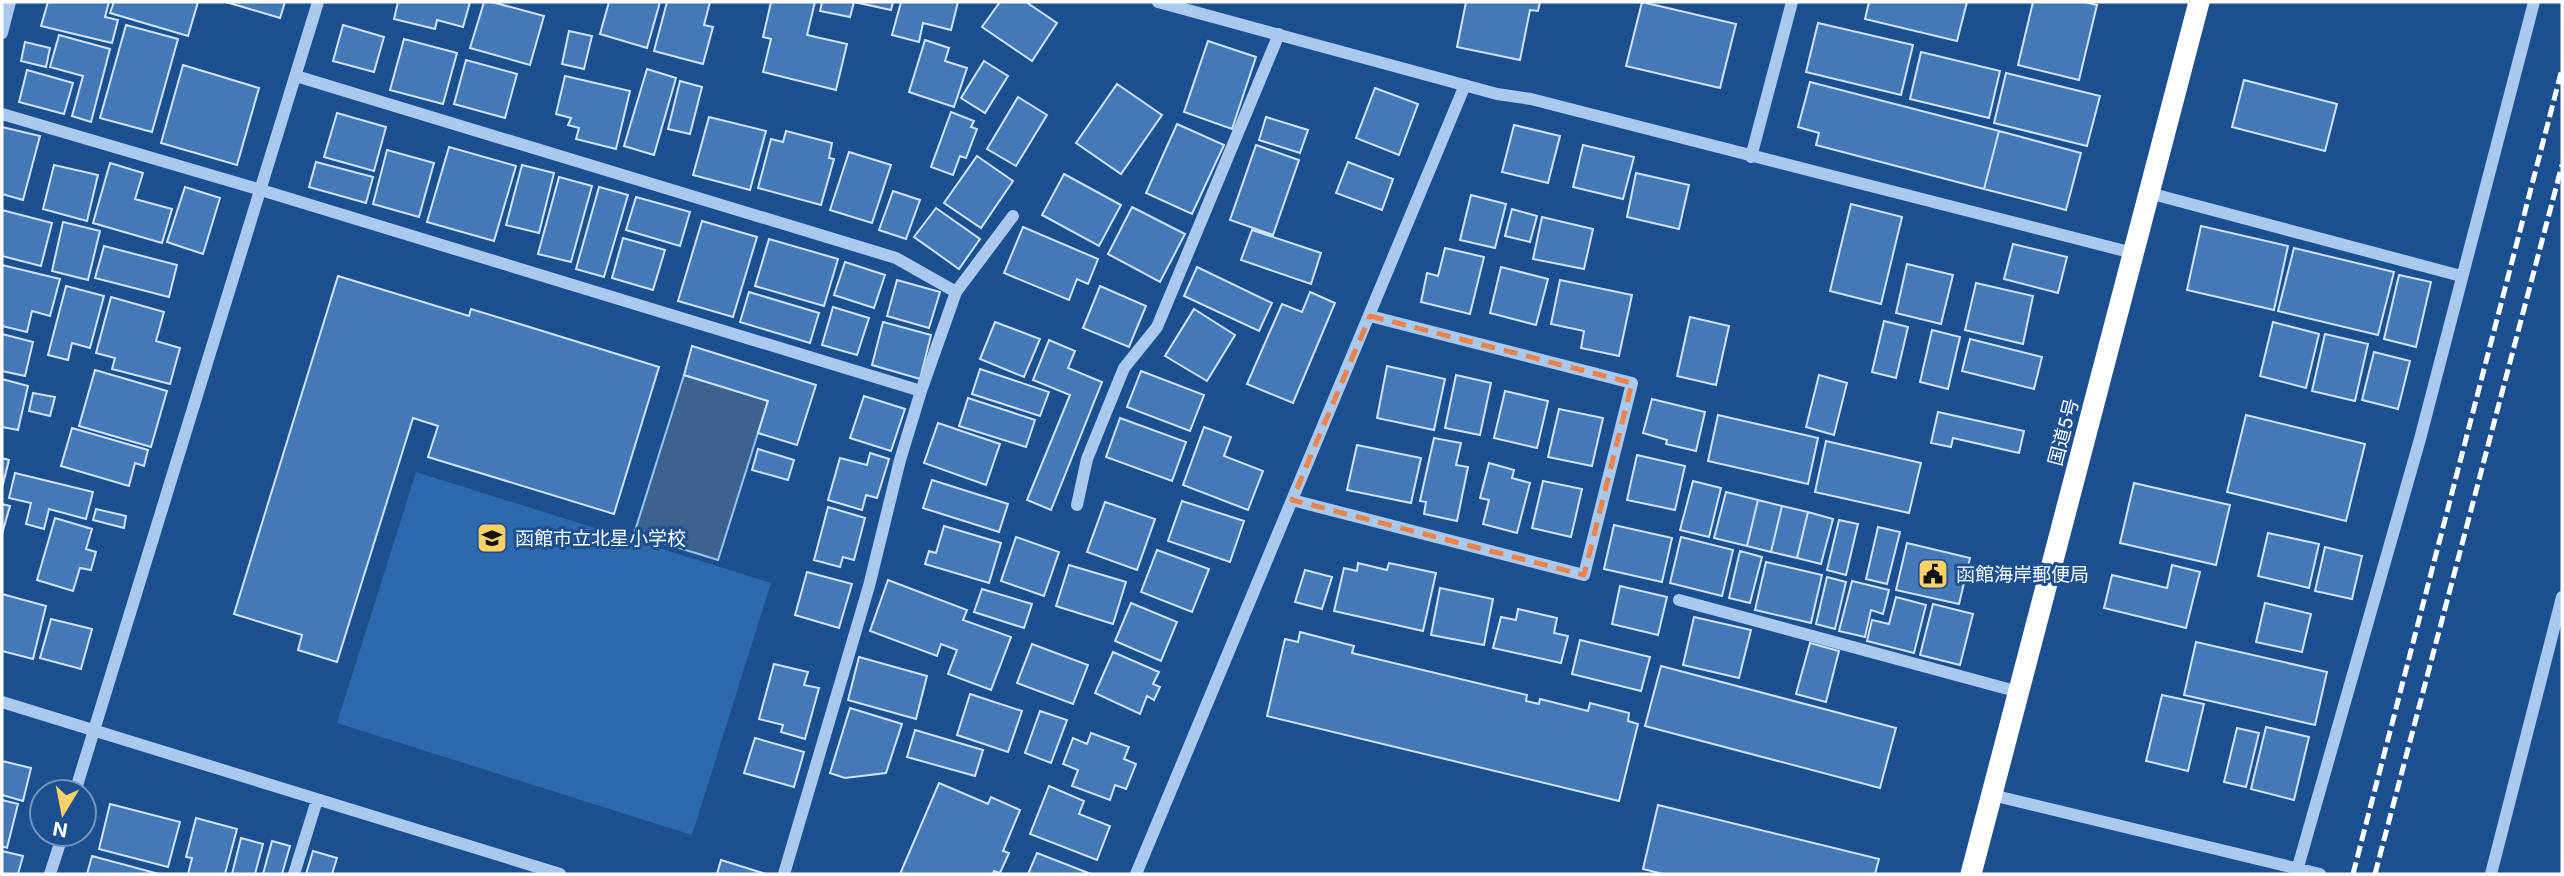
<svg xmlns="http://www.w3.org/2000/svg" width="2564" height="876" viewBox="0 0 2564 876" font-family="Inter,'Noto Sans JP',sans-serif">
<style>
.green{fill:#2e69ad}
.water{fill:#3c6290;stroke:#9cc4f0;stroke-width:2}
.building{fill:#4478b7;stroke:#cfe3fa;stroke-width:2}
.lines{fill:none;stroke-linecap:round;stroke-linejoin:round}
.minor{stroke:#a9c9ee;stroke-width:12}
.highway{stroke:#fff;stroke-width:21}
.rail{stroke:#fff;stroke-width:5;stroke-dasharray:12 5;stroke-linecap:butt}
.marked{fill:none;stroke:#ee8249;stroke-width:5;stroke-dasharray:14 9;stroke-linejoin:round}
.labels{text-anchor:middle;stroke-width:6;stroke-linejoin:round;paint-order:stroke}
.street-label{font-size:19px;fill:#fff;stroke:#1b4f8f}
.poi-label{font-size:19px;fill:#fff;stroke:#1b4f8f;text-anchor:start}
</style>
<rect width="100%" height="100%" fill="#1b4f8f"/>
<!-- green -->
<path class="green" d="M416 472 771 583 692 835 337 723Z"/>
<!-- water -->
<path class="water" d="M684 375 768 401 718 560 634 534Z"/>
<!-- building -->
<path class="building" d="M48 2H109L105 17 118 20 112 43 41 26Z
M114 2H198L188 36 110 13Z
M226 2H285L280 18Z
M398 2H470L463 27 437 20 435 29 394 19Z
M484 2H492L544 16 530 65 470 48Z
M609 2H660L647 48 600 34Z
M667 2H710L704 25 713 27 703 64 654 51Z
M771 2H815L807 35 847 44 836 90 763 72 771 39 763 37Z
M822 2H854L850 17 820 11Z
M854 2H893L891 10Z
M901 2H958L951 30 923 23 919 42 892 35Z
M1000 2H1026L1057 23 1032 61 982 27Z
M1466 2H1540L1538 11 1530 10 1520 60 1457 47Z
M1642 2 1736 24 1720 88 1626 66Z
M1869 2H1967L1957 41 1865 19Z
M2033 2H2085L2097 5 2079 80 2018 65Z
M1818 23 1913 45 1901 95 1806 72Z
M126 25 178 39 152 132 100 118Z
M343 25 384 37 374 72 333 61Z
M569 31 592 36 584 69 562 64Z
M59 35 110 49 91 122 72 116 83 76 50 67Z
M404 39 457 53 443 104 390 90Z
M925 40 949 48 945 61 967 68 954 107 909 92Z
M1208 41 1256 57 1232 129 1184 112Z
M25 42 50 48 46 67 21 61Z
M1921 52 2000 71 1989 118 1910 99Z
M466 60 517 74 505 118 454 104Z
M984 61 1008 76 985 113 961 98Z
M183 65 259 88 237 165 161 143Z
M647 69 676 78 654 155 624 146Z
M27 70 73 83 64 114 19 102Z
M2006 73 2100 96 2087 146 1994 123Z
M565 76 630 91 616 149 576 139 579 128 568 125 571 118 556 114Z
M2244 80 2337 104 2325 151 2232 127Z
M680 81 702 87 690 134 668 129Z
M1810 82 1999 131 1984 189 1816 145 1819 133 1798 127Z
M1117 84 1162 115 1121 174 1076 143Z
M1375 88 1418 104 1399 155 1356 138Z
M1018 97 1047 115 1016 166 987 149Z
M951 112 974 121 971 127 977 129 966 158 960 156 953 175 931 167Z
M337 113 386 127 374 171 324 157Z
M709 117 766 131 750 190 693 175Z
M1266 117 1308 130 1300 153 1259 140Z
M1177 124 1224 145 1192 214 1146 193Z
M1514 125 1560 136 1548 183 1502 172Z
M2 127 40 136 23 200 2 194Z
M786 131 832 143 829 158 834 159 821 205 758 188 771 139 783 142Z
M1999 131 2081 153 2066 210 1984 189Z
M1256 145 1299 160 1273 235 1230 220Z
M1583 145 1634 157 1623 199 1573 187Z
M449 147 516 166 494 241 427 222Z
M387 150 434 163 419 217 373 204Z
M849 152 891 165 872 223 830 210Z
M977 156 1013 181 981 228 944 203Z
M316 162 373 177 366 203 309 187Z
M1348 162 1393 179 1382 210 1336 193Z
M110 163 143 173 135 199 172 209 162 243 93 223Z
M54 165 98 175 87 221 43 209Z
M522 165 554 173 539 233 506 225Z
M1636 173 1689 185 1679 229 1627 217Z
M1064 174 1121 205 1099 246 1042 215Z
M559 177 592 186 571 262 538 254Z
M185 187 220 198 203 254 167 242Z
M599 187 628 195 604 277 576 269Z
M893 191 920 200 906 239 879 230Z
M1471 195 1506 204 1495 248 1460 240Z
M636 197 690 212 680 246 626 230Z
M1851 204 1902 217 1881 304 1830 291Z
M1132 207 1185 234 1160 282 1108 254Z
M936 208 980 239 959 269 914 237Z
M1512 209 1537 216 1530 242 1505 236Z
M2 210 52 223 41 266 2 256Z
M1542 217 1593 229 1584 269 1533 259Z
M702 221 757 237 733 317 678 301Z
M63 222 100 231 88 280 52 271Z
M2201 226 2288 246 2274 310 2187 290Z
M1023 227 1098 259 1088 284 1077 279 1069 300 1004 273Z
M1252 230 1321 253 1311 284 1241 260Z
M623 238 665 250 653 290 612 278Z
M769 239 838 259 824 306 755 286Z
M2013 244 2067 257 2058 293 2004 279Z
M104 246 177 265 169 297 95 278Z
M1445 248 1484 257 1470 314 1421 302 1427 273 1438 276Z
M2294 248 2394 272 2378 335 2278 311Z
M845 262 885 275 874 308 834 295Z
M1907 264 1953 275 1941 324 1896 313Z
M2 265 60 279 50 316 32 311 27 332 2 326Z
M1197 267 1272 303 1259 331 1184 296Z
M1501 267 1548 279 1536 325 1490 313Z
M2399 275 2431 282 2416 347 2384 339Z
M338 276 469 316 471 309 659 367 614 514 428 457 438 426 413 418 337 662 298 650 302 635 234 614Z
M897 280 940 292 929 328 887 316Z
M1560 280 1632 295 1619 356 1581 348 1584 331 1551 324Z
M1976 283 2033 296 2023 344 1965 330Z
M66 286 104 296 90 348 72 343 68 360 48 355Z
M1100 286 1146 306 1129 347 1083 328Z
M749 292 819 313 810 343 740 322Z
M1310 292 1335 303 1293 403 1247 384 1282 304 1302 312Z
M111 297 164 312 156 341 180 348 170 384 112 369 115 358 96 353Z
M833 307 869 318 857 355 822 345Z
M1194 309 1235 335 1207 381 1165 356Z
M1690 317 1729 326 1716 385 1677 376Z
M1884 321 1908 327 1896 378 1872 372Z
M883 322 931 335 920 379 872 365Z
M995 322 1040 339 1024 377 980 359Z
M2273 322 2319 334 2306 388 2260 376Z
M1932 330 1960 337 1948 389 1920 382Z
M2 334 33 342 25 376 2 371Z
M2325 334 2368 344 2355 401 2312 391Z
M1970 339 2042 357 2034 389 1962 371Z
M1049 340 1075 351 1068 368 1102 382 1051 510 1027 500 1070 395 1033 380Z
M692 346 816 385 797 445 758 433 768 401 684 375Z
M2374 352 2410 361 2398 409 2362 400Z
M1387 366 1445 379 1434 430 1377 418Z
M980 369 1049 392 1040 416 972 394Z
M95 370 167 391 151 447 79 426Z
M1141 371 1204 395 1190 431 1127 407Z
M1456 375 1491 383 1480 435 1445 428Z
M1819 375 1847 383 1834 435 1806 427Z
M2 379 28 386 18 430 2 427Z
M1505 391 1548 401 1537 448 1494 438Z
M33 393 55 397 50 416 29 411Z
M864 396 905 409 891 451 850 438Z
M968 398 1035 420 1026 447 959 426Z
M1652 399 1705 412 1696 451 1666 444 1667 440 1643 433Z
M1559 409 1603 418 1592 466 1548 457Z
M1938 412 2024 431 2019 453 1953 438 1951 447 1931 443Z
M1718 415 1818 438 1808 484 1708 461Z
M2246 415 2365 444 2346 521 2227 492Z
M1120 418 1186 442 1172 481 1106 457Z
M938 423 1000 444 986 485 924 463Z
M1204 427 1231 437 1224 456 1263 471 1248 510 1183 485Z
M72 428 148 450 144 466 135 463 129 486 61 466Z
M1434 438 1461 443 1456 465 1468 467 1457 521 1424 514 1426 502 1420 501Z
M1826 441 1921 463 1909 513 1815 492Z
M1357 445 1421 458 1411 503 1347 490Z
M758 449 794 460 788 480 752 470Z
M870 453 889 459 877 498 866 495 862 510 828 500 840 458 867 465Z
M1637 455 1685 466 1675 510 1627 500Z
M2 458 9 460 2 488Z
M1489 463 1514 470 1512 478 1530 483 1517 533 1483 524 1489 500 1480 498Z
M15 473 93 492 86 519 49 509 44 529 26 524 31 503 9 498Z
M932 480 1008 504 999 532 923 508Z
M1543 481 1582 489 1571 537 1532 528Z
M1693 481 1721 488 1709 537 1680 530Z
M2134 483 2230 505 2216 565 2120 543Z
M1726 492 1758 500 1747 546 1714 538Z
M1758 500 1782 506 1771 552 1747 546Z
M1182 501 1244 521 1230 562 1168 541Z
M1105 502 1155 519 1137 570 1087 552Z
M2 504 10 506 2 534Z
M1782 506 1808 512 1797 558 1771 552Z
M828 507 865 518 854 560 843 557 840 567 814 560Z
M96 509 126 516 124 528 93 520Z
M1808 512 1833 519 1821 564 1797 558Z
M55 518 92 529 86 549 96 552 91 570 80 568 73 591 37 580Z
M1839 520 1858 524 1846 575 1827 570Z
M1614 525 1672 538 1662 582 1604 569Z
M944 526 1001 543 989 583 925 564 929 551 936 553Z
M1878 527 1900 532 1887 584 1866 579Z
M2268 533 2319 544 2309 588 2258 576Z
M1016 537 1059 552 1044 596 1001 581Z
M1681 537 1733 550 1722 596 1670 583Z
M1907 543 1970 558 1959 604 1896 590Z
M2325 547 2362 556 2352 599 2315 591Z
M1157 550 1209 569 1192 612 1141 592Z
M1740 551 1762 557 1750 603 1729 598Z
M1766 562 1822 575 1811 623 1755 610Z
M1358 563 1387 570 1389 563 1436 573 1423 631 1334 611 1344 568 1357 571Z
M1069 565 1126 582 1113 624 1056 606Z
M2172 565 2200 572 2186 628 2104 608 2112 575 2167 588Z
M1305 570 1332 577 1322 609 1295 602Z
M807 572 852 584 839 628 795 615Z
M1827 577 1846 582 1835 629 1816 624Z
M888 580 967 610 963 620 1011 637 991 690 948 674 957 650 941 644 937 656 870 631Z
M1852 581 1889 590 1883 614 1871 610 1865 637 1839 631Z
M1620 586 1667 597 1658 635 1612 624Z
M1440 588 1493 599 1484 645 1431 635Z
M982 589 1032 604 1024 628 974 612Z
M2 594 46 606 33 659 2 651Z
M1896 597 1926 605 1914 653 1867 641 1872 620 1889 624Z
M1131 603 1177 622 1161 661 1115 641Z
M2265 603 2311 614 2302 652 2256 642Z
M1933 604 1973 614 1960 665 1920 655Z
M1518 609 1557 618 1554 633 1568 636 1561 663 1493 648 1501 617 1516 620Z
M1694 617 1751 630 1739 678 1683 665Z
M51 619 92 629 81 669 40 658Z
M1300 632 1354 646 1352 653 1527 695 1526 701 1539 704 1540 699 1588 711 1590 703 1629 713 1628 721 1638 724 1619 801 1267 716 1285 639 1298 642Z
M1580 640 1650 657 1641 691 1572 674Z
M2196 642 2327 672 2315 725 2184 695Z
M1810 643 1839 651 1826 702 1796 694Z
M1032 644 1088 665 1073 704 1017 683Z
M1113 652 1159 672 1153 684 1160 687 1154 700 1147 696 1140 714 1095 693Z
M859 657 927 676 916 719 848 700Z
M774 664 808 672 804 685 819 688 805 739 781 732 783 725 759 719Z
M1661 666 1896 728 1880 788 1645 726Z
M970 694 1022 711 1008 752 957 735Z
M2162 695 2204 704 2188 771 2146 761Z
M850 708 902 724 886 773 845 778 830 773Z
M1040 711 1067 720 1051 763 1025 753Z
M2266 727 2309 737 2294 800 2251 789Z
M2237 728 2259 733 2246 787 2224 782Z
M915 730 983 750 975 776 907 757Z
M1091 733 1129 747 1124 759 1136 764 1126 789 1115 785 1110 800 1072 786 1078 770 1063 764 1073 738 1087 744Z
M755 738 804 752 794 787 744 773Z
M2 761 31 768 23 801 2 795Z
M939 783 988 804 991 797 1020 810 1003 851 1009 853 1000 873 994 871 993 874H900Z
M1049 786 1084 801 1079 814 1110 826 1097 860 1030 834Z
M2 800 18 804 7 848 2 846Z
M110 804 180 822 168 867 99 849Z
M1658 805 1879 859 1875 874H1663L1643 869Z
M196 818 237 829 225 874H188L192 858 186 857Z
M241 838 263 844 255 874H232Z
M272 841 290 846 282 874H263Z
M2 851 23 856 18 874H2Z
M313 851 337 858 332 874H306Z
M1037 853 1091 874H1028Z
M92 856 159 874H87Z
M721 860 766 874H717Z"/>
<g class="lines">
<!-- minor -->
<path class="minor" d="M1158 2 1497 94 1531 99 2133 253
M2 33 10 2
M296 76 896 258 956 292
M2 114 261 190 921 391
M1751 157 1792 2
M2149 193 2461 276
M1292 500 1584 575 1632 383 1370 316
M1077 505 1087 459 1124 368 1157 327 1279 34
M1679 600 2019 692
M2 702 560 874
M75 792 318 2
M1992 795 2320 874
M50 874 63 834
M294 874 317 800
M784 874 869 586 900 460 921 391 956 292 1013 216
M1136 874 1465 85
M2296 874 2420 439 2534 2
M2491 874 2562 597"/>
<!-- highway -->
<path class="highway" d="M1971 874 2199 2"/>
<!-- rail -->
<path class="rail" d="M2353 874 2562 69
M2375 874 2562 165"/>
</g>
<!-- marked area -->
<path class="marked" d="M1370 316 1632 383 1584 575 1292 500Z"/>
<!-- icons -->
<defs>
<g id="school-square" transform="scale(1.575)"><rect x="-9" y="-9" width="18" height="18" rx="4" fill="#ffd166" stroke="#1b4f8f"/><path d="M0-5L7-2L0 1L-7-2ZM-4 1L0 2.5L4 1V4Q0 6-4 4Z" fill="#111"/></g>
<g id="civic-square" transform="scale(1.575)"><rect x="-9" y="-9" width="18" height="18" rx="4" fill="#ffd166" stroke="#1b4f8f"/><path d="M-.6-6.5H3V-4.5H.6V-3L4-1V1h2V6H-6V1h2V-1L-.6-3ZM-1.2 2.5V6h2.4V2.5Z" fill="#111"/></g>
</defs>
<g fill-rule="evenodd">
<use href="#school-square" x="492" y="538"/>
<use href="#civic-square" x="1933" y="574"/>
</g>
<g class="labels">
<!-- street labels -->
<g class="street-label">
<text transform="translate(2063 432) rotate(-75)" y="7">国道5号</text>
</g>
<!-- poi labels -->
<g class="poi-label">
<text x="515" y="545">函館市立北星小学校</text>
<text x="1956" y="581">函館海岸郵便局</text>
</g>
</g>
<!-- border -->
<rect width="2564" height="876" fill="none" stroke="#ffffff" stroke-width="7"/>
<!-- north arrow -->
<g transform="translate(63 813) rotate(190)"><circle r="33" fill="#1b4f8f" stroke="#7695bc" stroke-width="2"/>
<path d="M0-5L12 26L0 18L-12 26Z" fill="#ffd166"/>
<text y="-10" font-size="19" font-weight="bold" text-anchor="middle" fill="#ffffff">N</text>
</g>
</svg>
